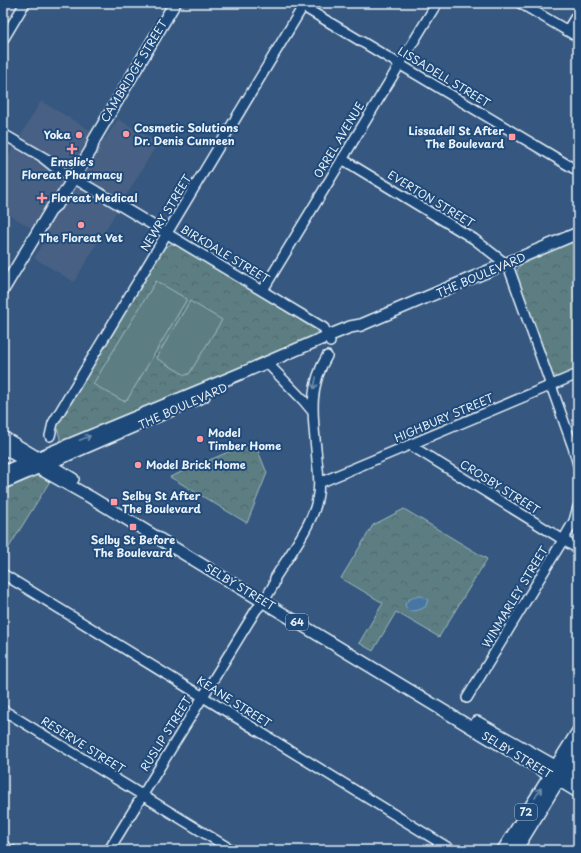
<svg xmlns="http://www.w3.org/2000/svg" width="581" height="853" viewBox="0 0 581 853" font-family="'Playpen Sans',sans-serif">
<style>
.built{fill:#466083}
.forest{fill:url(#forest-crowns);stroke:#a2b8be}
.garden{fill:#5b7e83;stroke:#a2b8be}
.water{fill:#4676a3;stroke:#87a7c5}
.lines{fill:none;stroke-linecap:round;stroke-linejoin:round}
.minor-casing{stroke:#e8f1f8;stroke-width:12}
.major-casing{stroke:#e8f1f8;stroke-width:14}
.minor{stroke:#1f4a7a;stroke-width:9}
.major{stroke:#1f4a7a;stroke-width:11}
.oneway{stroke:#6f8dac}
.poi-dot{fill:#ff9aa2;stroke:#1f4a7a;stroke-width:1.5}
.labels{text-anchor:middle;stroke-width:4;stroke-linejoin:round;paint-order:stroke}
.shield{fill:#1f4a7a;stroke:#acbfd2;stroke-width:1}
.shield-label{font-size:10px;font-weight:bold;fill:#e8f1f8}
.street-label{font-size:11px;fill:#e8f1f8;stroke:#1f4a7a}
.poi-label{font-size:11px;font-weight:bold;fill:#e8f1f8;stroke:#1f4a7a;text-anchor:start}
</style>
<defs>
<pattern id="forest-crowns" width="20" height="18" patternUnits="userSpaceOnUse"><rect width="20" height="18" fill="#5b7e83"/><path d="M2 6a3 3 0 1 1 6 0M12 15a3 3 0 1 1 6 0" fill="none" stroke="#526669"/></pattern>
</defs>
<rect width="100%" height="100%" fill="#36577f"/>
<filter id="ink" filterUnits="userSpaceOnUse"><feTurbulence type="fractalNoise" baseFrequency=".025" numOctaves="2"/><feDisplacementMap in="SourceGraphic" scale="8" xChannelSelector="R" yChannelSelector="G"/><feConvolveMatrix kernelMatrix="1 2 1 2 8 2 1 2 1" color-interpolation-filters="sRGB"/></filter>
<g filter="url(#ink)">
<!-- built -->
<path class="built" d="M41 101 105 139 118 119 158 143 74 282 34 258 46 237 3 211V165Z"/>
<!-- forest -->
<path class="forest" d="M578 239V371C568 375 557 382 550 371L516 275C517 270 518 267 523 263Z
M177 243 316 328 317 332 315 338 61 443 57 426 164 248 171 244Z
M254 441 267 473 247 523 170 477Z
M37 476H42L50 481 3 557V490Z
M404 509 487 559 439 637 396 612 373 651 359 643 383 603 341 578 373 525Z"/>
<!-- garden -->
<path class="garden" d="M156 281 187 299 127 400 123 401 93 384Z
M190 301 222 320 189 374 185 375 156 358Z"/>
<!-- water -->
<path class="water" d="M421 596 428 599 426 606C421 610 416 611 409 611 399 602 412 597 421 596Z"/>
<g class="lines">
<!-- minor casing -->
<g class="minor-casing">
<path id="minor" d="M297 3 578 171
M520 3 578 37
M567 31 578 13
M3 40 25 3
M3 134 48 160
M43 158 53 166 101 194 324 328 330 342
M342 159 474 239 506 264 510 271 573 447 578 465
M263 290 437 3
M268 362 271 367 303 400 313 412
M50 436 53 423 305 3
M410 445 578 549
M319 483 578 374
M3 574 452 850
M267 596 274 584 275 578C288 557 313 523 317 500 320 487 319 474 317 460 314 422 306 391 327 356
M467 698 563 540 574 521 578 507
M3 710 232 850
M3 845 11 850
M109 850 256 610 264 601"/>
</g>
<!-- major casing -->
<g class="major-casing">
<path id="major" d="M3 290 52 208 58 203 91 150 94 140 175 3
M3 437 73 479
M3 448 90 497 578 792
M3 472 242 373 328 336 350 327 361 325 578 233
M3 483 204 396
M477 722 578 779
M503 850 578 731
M516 850 578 749"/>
</g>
<!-- minor -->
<use href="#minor" class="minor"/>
<!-- major -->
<use href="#major" class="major"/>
</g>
<!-- one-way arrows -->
<defs><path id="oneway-shaft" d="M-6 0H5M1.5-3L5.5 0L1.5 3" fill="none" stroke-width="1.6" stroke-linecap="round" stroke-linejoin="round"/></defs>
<g class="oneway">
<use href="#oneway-shaft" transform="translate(315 383) rotate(101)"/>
<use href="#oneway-shaft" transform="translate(85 438) rotate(-22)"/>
<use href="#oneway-shaft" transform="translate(538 793) rotate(-58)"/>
</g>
</g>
<!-- markers -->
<g class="poi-dot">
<circle cx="126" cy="134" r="4"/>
<circle cx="79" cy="135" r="4"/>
<rect x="508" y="133" width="8" height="8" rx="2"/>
<path d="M70 143h4v4h4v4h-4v4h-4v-4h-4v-4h4z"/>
<path d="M40 192h4v4h4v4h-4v4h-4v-4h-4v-4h4z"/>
<circle cx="81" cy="225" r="4"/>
<circle cx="200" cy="439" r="4"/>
<circle cx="138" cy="465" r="4"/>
<rect x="110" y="498" width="8" height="8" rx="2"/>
<rect x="129" y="523" width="8" height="8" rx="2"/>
</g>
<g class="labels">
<!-- shield labels -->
<g class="shield">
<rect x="286" y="614" width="22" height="16" rx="3"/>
<rect x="515" y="804" width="22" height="16" rx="3"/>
</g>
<g class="shield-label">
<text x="297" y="626">64</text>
<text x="526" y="816">72</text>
</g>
<!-- street labels -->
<g class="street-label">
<text transform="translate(134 71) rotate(-59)" y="4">CAMBRIDGE STREET</text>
<text transform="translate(444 77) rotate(31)" y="4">LISSADELL STREET</text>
<text transform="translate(339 140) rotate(-59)" y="4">ORREL AVENUE</text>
<text transform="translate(431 199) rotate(31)" y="4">EVERTON STREET</text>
<text transform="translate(166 213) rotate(-59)" y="4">NEWRY STREET</text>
<text transform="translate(225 254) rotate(31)" y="4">BIRKDALE STREET</text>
<text transform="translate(481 275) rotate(-23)" y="4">THE BOULEVARD</text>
<text transform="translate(183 406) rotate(-24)" y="4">THE BOULEVARD</text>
<text transform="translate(444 418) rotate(-23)" y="4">HIGHBURY STREET</text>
<text transform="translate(500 487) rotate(32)" y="4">CROSBY STREET</text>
<text transform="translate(240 587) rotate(31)" y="4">SELBY STREET</text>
<text transform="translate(515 597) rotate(-59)" y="4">WINMARLEY STREET</text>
<text transform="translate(234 702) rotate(32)" y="4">KEANE STREET</text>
<text transform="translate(166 734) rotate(-58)" y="4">RUSLIP STREET</text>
<text transform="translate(83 745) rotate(32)" y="4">RESERVE STREET</text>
<text transform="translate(517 755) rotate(31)" y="4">SELBY STREET</text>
</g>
<!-- poi labels -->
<g class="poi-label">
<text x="134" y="132">Cosmetic Solutions<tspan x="134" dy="13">Dr. Denis Cunneen</tspan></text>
<text x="504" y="135" text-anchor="end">Lissadell St After<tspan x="504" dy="13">The Boulevard</tspan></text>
<text x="71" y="139" text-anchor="end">Yoka</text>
<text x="72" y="166" text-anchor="middle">Emslie's<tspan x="72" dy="13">Floreat Pharmacy</tspan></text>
<text x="51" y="202">Floreat Medical</text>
<text x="81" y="242" text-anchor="middle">The Floreat Vet</text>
<text x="208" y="437">Model<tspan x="208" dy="13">Timber Home</tspan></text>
<text x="146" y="469">Model Brick Home</text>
<text x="122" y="500">Selby St After<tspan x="122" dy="13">The Boulevard</tspan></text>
<text x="133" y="544" text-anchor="middle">Selby St Before<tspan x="133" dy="13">The Boulevard</tspan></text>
</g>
</g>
<!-- margin -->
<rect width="581" height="853" fill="none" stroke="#1f4a7a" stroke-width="16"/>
<rect x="8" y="8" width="565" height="837" fill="none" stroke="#e8f1f8" stroke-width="1.5" filter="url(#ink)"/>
</svg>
